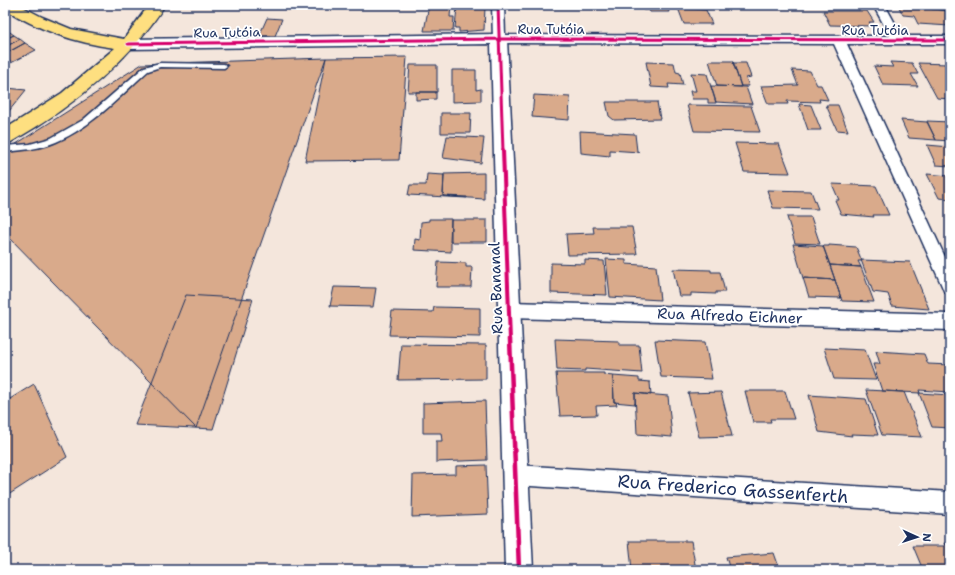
<svg xmlns="http://www.w3.org/2000/svg" width="955" height="575" viewBox="0 0 955 575" font-family="'Shantell Sans',sans-serif">
<style>
.building{fill:#d9aa8b;stroke:#1b2f5e}
.lines{fill:none;stroke-linecap:round;stroke-linejoin:round}
.lane-casing{stroke:#1b2f5e;stroke-width:3}
.street-casing{stroke:#1b2f5e;stroke-width:3}
.secondary-casing{stroke:#1b2f5e;stroke-width:3}
.primary-casing{stroke:#1b2f5e;stroke-width:3}
.lane{fill:#fff;fill-rule:evenodd}
.street{fill:#fff;fill-rule:evenodd}
.secondary{fill:#fff;fill-rule:evenodd}
.primary{fill:#fedf80;fill-rule:evenodd}
.cycleway-far2-casing{stroke:#fff;stroke-width:5}
.cycleway-far1-casing{stroke:#fff;stroke-width:6}
.cycleway-casing{stroke:#fff;stroke-width:7}
.cycleway-far2{stroke:#d6006c;stroke-width:3}
.cycleway-far1{stroke:#d6006c;stroke-width:4}
.cycleway{stroke:#d6006c;stroke-width:4.5}
.labels{text-anchor:middle;stroke-width:3.5;stroke-linejoin:round;paint-order:stroke}
.far-street-label{font-size:13px;fill:#1b2f5e;stroke:#fff}
.street-label{font-size:15px;fill:#1b2f5e;stroke:#fff}
.near-street-label{font-size:18px;fill:#1b2f5e;stroke:#fff}
</style>
<rect width="100%" height="100%" fill="#f4e6dc"/>
<filter id="ink" filterUnits="userSpaceOnUse"><feTurbulence type="fractalNoise" baseFrequency=".025" numOctaves="2"/><feDisplacementMap in="SourceGraphic" scale="8" xChannelSelector="R" yChannelSelector="G"/><feConvolveMatrix kernelMatrix="1 2 1 2 8 2 1 2 1" color-interpolation-filters="sRGB"/></filter>
<g filter="url(#ink)">
<!-- building -->
<path class="building" d="M429 5H451L450 17H454L453 31H424Z
M635 5H667L669 12H650L649 10H643L642 7H635Z
M865 5 866 7 826 5Z
M898 5 931 7 932 9 950 11V26L918 24 914 16 903 15Z
M457 7H485L484 30 459 32V28H455Z
M678 8 706 10 712 24H684Z
M823 11H867L874 22H869L872 26 830 25Z
M267 18 282 19 275 36H259Z
M7 30 14 35 5 39V31Z
M14 35 20 39 5 47V39Z
M20 39 25 43 5 54V47Z
M25 43 36 50 11 63 12 62 5 57V54Z
M407 57 399 160 305 161 326 58Z
M326 58 196 428 5 233V151L142 64Z
M709 61H733L741 87 717 86Z
M646 62 674 63 676 72 680 73 683 85 668 84 669 88 651 87Z
M890 62 912 63 918 74H911L918 86 883 85 874 66 893 67Z
M733 63H746L751 77 746 78 749 86H741Z
M918 63 947 64 950 69V99L937 98Z
M410 65H437V92H408Z
M452 70H476V90L481 89V101L452 102Z
M792 70 810 71 817 85H821L828 100 819 99 820 102 787 101 788 104H768L761 86 798 85Z
M691 73 707 74 716 103H708V99H692L690 91H696Z
M5 85H10L7 88 26 90 5 116Z
M711 86 746 87 752 104 716 102Z
M416 92H436V99L416 100Z
M534 95 570 97 569 120 532 117Z
M606 102H657L660 119 614 120 609 116Z
M799 104 811 105 821 130H808Z
M687 105 751 106 760 132 694 131Z
M826 105H838L848 131 837 130Z
M441 113H471L470 133H441Z
M901 120 927 122 936 140 909 138Z
M927 121 950 122V141L936 140Z
M580 131 635 134 637 151 639 152 610 150V156L581 153Z
M447 136 484 138 481 163 443 158Z
M735 143 779 144 790 173 744 172Z
M927 145 950 147V166L936 165Z
M484 173V199L443 196 444 174Z
M427 174 444 175 443 196 467 197V198L408 195 410 185H426Z
M927 174 950 176V199L939 198Z
M832 184 876 186 889 215H873L874 217 841 214 835 200H839Z
M767 190 811 191 818 209 773 208Z
M787 217H811L820 244 795 243Z
M429 219H451V252L414 250 415 239 420 240 421 222 429 221Z
M451 220H487V242H450Z
M593 227H632L637 254 568 255 566 234 594 233Z
M793 244 823 246 835 280 803 278Z
M829 245 856 247 862 261H858L861 267 830 265 823 246H829Z
M606 259 626 260V264L656 266 660 300 610 297Z
M585 260 604 261 607 295 551 293V263L585 264Z
M861 260 910 262 929 309 892 306 888 294 873 292Z
M438 262 466 263V267H472L471 287H436Z
M830 265 861 267 874 302 842 301Z
M673 269 711 270V272H720L725 292H716V294L691 293V296H679Z
M803 278 835 280 841 298 809 297Z
M334 287 376 288 373 307 330 306Z
M186 295 253 299 213 429 135 425Z
M434 307 480 308V337L389 335 392 311 433 312Z
M555 339 619 341V345H639L642 373 585 369V371L557 370Z
M655 340 705 342 712 379 661 377Z
M401 344 486 345V379L398 380Z
M824 348 865 350 876 380 834 379Z
M876 351 924 354 928 364 950 365V392L919 390 920 393 882 391 873 364H880Z
M556 373H604V375L613 376 614 402H616L617 405 596 406 597 415 560 416Z
M613 376 639 378V381L650 382 651 395 635 393V404L614 402Z
M34 384 67 457 5 497V402Z
M866 390 904 392 922 437 882 435Z
M745 391H785L794 419H770L771 422H753Z
M721 392 732 436 699 437 688 393Z
M635 393 668 396 672 437 637 434Z
M919 393 950 395V428L932 427Z
M809 395 866 399 878 435 851 434 852 436 819 432Z
M485 401 487 460 436 462V441H442L441 433H423V403Z
M486 465 488 514 412 517 413 475 456 474V466Z
M629 541H691L696 570H632Z
M944 543H950V570H923L913 546H945Z
M774 553 780 570H730L726 557Z"/>
<g class="lines">
<!-- lane casing -->
<g class="lane-casing">
<path id="lane" d="M160 63 224 64 227 66 224 68 160 67 148 71C120 96 92 127 56 142 40 149 23 150 5 152V146L30 144 51 138 83 120 144 67Z"/>
</g>
<!-- street casing -->
<g class="street-casing">
<path id="street" d="M492 5H504L505 35 890 36 873 5H885L902 36H950V44H847L950 268V293L944 291 942 286 834 44 499 43 493 39Z
M509 302 950 314V330L509 318 503 315 500 310 503 305Z
M516 465 950 492V514L516 485 509 482 506 475 509 468Z"/>
</g>
<!-- secondary casing -->
<g class="secondary-casing">
<path id="secondary" d="M499 34 505 35 507 39 533 570H505L491 44 128 49 122 48 120 44 122 40 128 39Z"/>
</g>
<!-- primary casing -->
<g class="primary-casing">
<path id="primary" d="M5 5H19L42 17 71 29 124 39 149 5H165C127 64 72 107 11 142L5 144V129L62 93 115 48C76 43 38 30 5 9Z"/>
</g>
<!-- lane -->
<use href="#lane" class="lane"/>
<!-- street -->
<use href="#street" class="street"/>
<!-- secondary -->
<use href="#secondary" class="secondary"/>
<!-- primary -->
<use href="#primary" class="primary"/>
<!-- cycleway-far2 casing -->
<g class="cycleway-far2-casing">
<path id="cycleway-far2" d="M498 5 503 151
M128 44 499 39 950 40"/>
</g>
<!-- cycleway-far1 casing -->
<g class="cycleway-far1-casing">
<path id="cycleway-far1" d="M503 150 510 340"/>
</g>
<!-- cycleway casing -->
<g class="cycleway-casing">
<path id="cycleway" d="M510 339 519 570"/>
</g>
<!-- cycleway-far2 -->
<use href="#cycleway-far2" class="cycleway-far2"/>
<!-- cycleway-far1 -->
<use href="#cycleway-far1" class="cycleway-far1"/>
<!-- cycleway -->
<use href="#cycleway" class="cycleway"/>
</g>
</g>
<g class="labels">
<!-- far-street labels -->
<g class="far-street-label">
<text x="551" y="34">Rua Tutóia</text>
<text x="875" y="35">Rua Tutóia</text>
<text transform="translate(227 32) rotate(-1)" y="5">Rua Tutóia</text>
</g>
<!-- street labels -->
<g class="street-label">
<text transform="translate(496 288) rotate(-92)" y="5">Rua Bananal</text>
<text transform="translate(730 316) rotate(2)" y="5">Rua Alfredo Eichner</text>
</g>
<!-- near-street labels -->
<g class="near-street-label">
<text transform="translate(733 489) rotate(4)" y="6">Rua Frederico Gassenferth</text>
</g>
</g>
<!-- margin -->
<rect width="955" height="575" fill="none" stroke="#fff" stroke-width="20"/>
<rect x="10" y="10" width="935" height="555" fill="none" stroke="#1b2f5e" stroke-width="1.5" filter="url(#ink)"/>
<!-- north arrow -->
<g transform="translate(917 537) rotate(93)" stroke="#ffffff" stroke-width="3" paint-order="stroke">
<path d="M0-3L7 15L0 10L-7 15Z" fill="#1b2f5e"/>
<text y="-6" font-size="11" font-weight="bold" text-anchor="middle" fill="#1b2f5e">N</text>
</g>
</svg>
